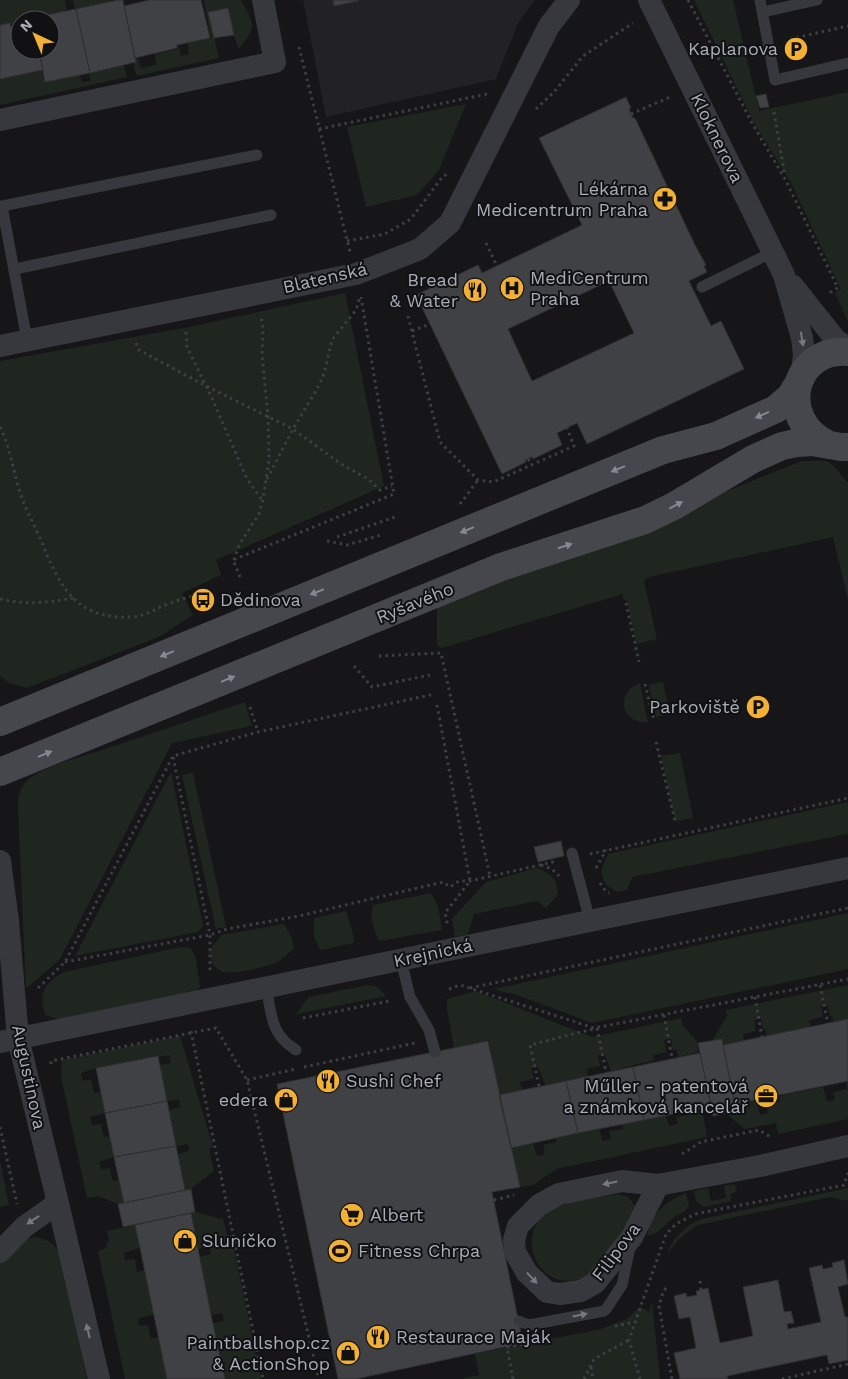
<svg xmlns="http://www.w3.org/2000/svg" width="848" height="1379" viewBox="0 0 848 1379" font-family="'Work Sans',sans-serif">
<style>
.built{fill:#222225}
.green{fill:#1e261f}
.building{fill:#404145;stroke:#303034;fill-rule:evenodd}
.lines{fill:none;stroke-linecap:round;stroke-linejoin:round}
.path{stroke:#3d3f44;stroke-width:3;stroke-dasharray:2.5 4;stroke-linecap:butt}
.lane{stroke:#37383d;stroke-width:11}
.street{stroke:#37383d;stroke-width:22}
.secondary{stroke:#45474d;stroke-width:28}
.oneway{fill:#757881}
.oneway2{fill:#858993}
.labels{text-anchor:middle;stroke-width:4;stroke-linejoin:round;paint-order:stroke}
.poi-label{font-size:18px;fill:#a8adb8;stroke:#111113;text-anchor:end}
.street-label{font-size:18px;fill:#a8adb8;stroke:#111113}
</style>
<rect width="100%" height="100%" fill="#161618"/>
<!-- built -->
<path class="built" d="M303 0H535L518 23 496 79 326 117Z"/>
<!-- green -->
<path class="green" d="M0 0H65L67 11 32 18V20H20V25L11 27 9 23 0 25Z
M73 0H111V2L75 9Z
M204 0H241C255 26 257 25 239 49L233 34 228 8 208 11 219 58 141 75H136L133 59 138 58 141 68 156 65 155 54 179 49V45L181 56 189 54 188 43 211 38Z
M694 0H733L759 111 848 92V322L835 293 841 289 791 183 753 121Z
M124 65 127 77 0 105V79L42 71 45 82 80 75 82 82 90 81 89 73Z
M466 104 439 170 417 195 366 207 347 127Z
M345 293 384 486 216 560 221 575 182 593 193 615 159 637 27 688 9 683 0 676V361L189 327Z
M802 461H828L837 470 848 483V600L833 537 649 577 644 581 657 639 636 644 627 601 623 599V594L442 648 437 645V607Z
M663 682 670 714 656 717 649 685Z
M640 683 647 719 649 722C621 725 614 692 640 683Z
M245 702 252 726 172 743 60 959 26 989 18 811C18 800 18 788 28 780 42 767 80 757 99 751 148 735 197 718 245 702Z
M680 753 693 818 675 821 661 756Z
M171 772 203 925 202 928 197 932 75 956Z
M193 773 226 927 216 929 182 775Z
M848 802V834L632 877 627 890 617 892 605 884 601 871 608 854Z
M537 868C553 875 556 877 558 894L546 908 537 901 474 914 468 934 455 937 452 919 486 882Z
M431 893 438 906 442 930 379 941C374 929 369 918 373 905Z
M346 911 354 938V943L320 950 314 937V918Z
M848 913V969L592 1023 523 997 494 989Z
M284 924 292 938 294 948C288 954 283 959 275 963 265 967 229 976 221 971 213 967 211 960 209 951L221 935Z
M181 947 191 948 196 959 200 987 197 991 58 1019 45 1015C39 992 44 983 64 972Z
M367 985 376 986 386 996 296 1014 309 997Z
M848 985V1020L834 1023 832 1016H830L827 1005 821 1006 823 1017 809 1020 811 1028 767 1037 765 1029H763L761 1018 754 1020 756 1031 743 1034 744 1041 718 1045 711 1042 727 1016 726 1010Z
M476 991 592 1037 681 1018 683 1026 697 1041 698 1052 679 1057 676 1050H673L671 1039 664 1040 666 1052 653 1055 654 1060 611 1071 604 1053 598 1055 600 1066 587 1069 588 1076 545 1085 538 1067 531 1068 534 1079 520 1082 522 1090 499 1095 489 1040 454 1048 447 1010V999Z
M180 1036 213 1147 209 1148 214 1171 191 1189 185 1190 178 1154 189 1151 188 1144 176 1146 169 1110 180 1107 179 1100 167 1101 160 1065 171 1063 169 1055 158 1057 157 1056 96 1068 81 1073 83 1081 91 1079 94 1093 101 1092 105 1113 90 1117 92 1125 101 1124 104 1137 110 1136 114 1157 99 1162 101 1169 110 1168 113 1181 119 1180 124 1203 118 1204 98 1196 87 1198 61 1076 62 1060Z
M846 1082H848V1119L778 1134 776 1123 745 1129 726 1114 732 1104 756 1101 760 1115 768 1113 767 1105 780 1102 779 1096 823 1087 827 1101 835 1100 833 1092 847 1089Z
M702 1108 707 1137 556 1169 534 1185 520 1187 510 1148 533 1143 537 1156 545 1154 543 1145 556 1142V1138L599 1129 603 1141 611 1139 609 1131 623 1129 622 1124 666 1115 669 1126 677 1124 676 1117 689 1115 688 1110Z
M0 1161 9 1205 0 1207Z
M735 1184 737 1192 730 1194 731 1201 704 1207 696 1201 694 1191 708 1188 711 1201 726 1198 724 1186Z
M848 1188V1201L830 1197 698 1225C684 1234 673 1242 667 1257 669 1241 686 1225 701 1219Z
M686 1193 689 1205 684 1212 677 1215 656 1233 647 1236C652 1212 666 1201 686 1193Z
M618 1194 628 1197 636 1207C631 1223 620 1235 610 1248 605 1256 599 1266 592 1273 590 1276 586 1277 582 1278 541 1295 512 1236 548 1212 565 1200 597 1198 618 1194Z
M195 1212 223 1219 227 1235H231L261 1379H225L213 1323 224 1321 222 1313 211 1315 199 1257 211 1254 209 1246 198 1249 191 1213Z
M135 1225 140 1248 124 1253 125 1260 135 1259 137 1272 145 1270 154 1314 138 1319 139 1326 148 1325 151 1338 159 1337 167 1379H125L98 1251 105 1249 109 1240 107 1231Z
M35 1237C54 1241 57 1246 63 1264L87 1379H0V1263L22 1240Z
M652 1302 660 1379H464V1378L479 1375 475 1354 601 1329 627 1319 640 1307 649 1312Z"/>
<!-- building -->
<path class="building" d="M118 0H123L136 62 90 73 76 9Z
M149 0H201L210 38 177 45V48L135 58 124 6Z
M333 0H358V1L334 6Z
M228 8 234 35 214 38 208 12Z
M76 9 90 73 45 82 39 50H50V20H33L32 18Z
M10 23 11 27 20 25V50H39L43 70 0 79V25Z
M766 94 769 107 760 108 756 96Z
M626 97 631 108 629 109 631 114 633 118H635L695 245 706 265 704 266 707 272 689 281 711 326 721 321 744 369 587 444 577 423 557 433 562 445 533 459 532 457 525 460 526 462 502 474 416 295 478 265 482 273 582 225 539 138ZM609 281 634 333 532 381 508 329Z
M561 841 564 856 538 862 534 847Z
M848 1019V1081L735 1104 723 1045Z
M722 1039 736 1111 713 1116 698 1043Z
M488 1041 520 1187 492 1192 523 1343 356 1379H338L277 1084Z
M700 1053 711 1106 644 1120 633 1067Z
M158 1056 167 1101 105 1113 96 1068Z
M633 1067 644 1120 578 1133 566 1081Z
M566 1081 578 1133 511 1148 499 1095Z
M167 1101 176 1146 114 1157 105 1113Z
M176 1146 185 1190 124 1203 114 1157Z
M191 1189 195 1212 123 1227 118 1204Z
M191 1213 211 1315 225 1379H167L140 1248 135 1225Z
M844 1260 848 1284 838 1287 845 1317H848V1360L829 1364 827 1355 727 1376 728 1379H680L674 1353 696 1348 690 1317 679 1319 674 1296 686 1293 687 1297 697 1295 696 1291 708 1288 720 1343 753 1336 743 1287 778 1280 784 1312 791 1311 794 1323 787 1324 788 1329 821 1322 809 1268 822 1265 823 1269 833 1267 832 1263Z"/>
<g class="lines">
<!-- path -->
<path class="path" d="M688 0 752 123 785 179 838 288 831 292 832 294
M790 39 848 26
M299 47 350 252
M536 109 554 92 583 56 633 23
M774 112 785 176
M631 114 670 97
M319 129 487 94
M347 241 385 234 411 219 443 176 448 174
M486 243 497 266
M408 316 440 442 478 480 493 482 574 446 567 428
M412 331 430 324
M186 332 187 347 211 396 247 479 262 500
M136 343 139 350 206 386 293 429 341 464 368 479 380 490 392 486
M0 427C10 447 13 470 20 492 25 509 33 522 40 538 59 585 74 620 132 617 150 615 155 608 171 603 180 599 191 597 200 594
M528 459 532 465
M267 479 293 429 317 389 324 374 332 340 356 310 360 297
M460 504 478 480
M337 537 398 516
M327 541 347 545 381 535
M234 560 239 545 259 514 263 500 269 459 268 416 262 354 263 327 261 317
M240 577 233 560 394 494 361 297
M0 599C26 605 47 603 73 598
M626 603 639 662
M379 656 441 653 490 876
M354 666 372 687 430 675
M645 684 654 720
M437 705 470 881 445 913 448 927
M250 707 258 732
M656 742 675 821
M173 757 210 935V974
M590 854 848 798
M541 865 552 869 559 876
M596 868 606 850
M600 883 606 892 609 893
M65 962 210 935 227 929 299 916 443 882 450 887 459 881H470L557 861
M820 985 828 1024
M38 988 65 962 173 756 258 732 435 694
M470 988 848 908
M449 989 460 985 594 1028 848 979
M755 997 762 1037
M664 1015 672 1058
M303 1018 390 1001
M597 1028 606 1072
M191 1031 263 1379
M51 1064V1061L216 1028 247 1080 319 1379
M304 1067 415 1043
M247 1080 296 1069
M539 1086 530 1045 593 1029
M0 1127 17 1204
M682 1154 701 1142 759 1130 772 1138
M494 1200 514 1195
M700 1281 701 1290
M666 1288 663 1292 659 1306 672 1379
M615 1326 635 1322
M591 1367 593 1379
M513 1379 507 1347 525 1344
M584 1379 594 1359 629 1340
M640 1379 629 1340 666 1234 676 1224 695 1214 844 1185 848 1173
M782 1379 848 1364"/>
<!-- lane -->
<path class="lane" d="M760 0 775 80 848 63
M763 12 817 0
M15 269 271 215
M702 287 773 252
M27 340 2 206 257 155
M572 853 590 921
M401 960 410 997 429 1030 435 1052
M266 987C272 1015 270 1034 296 1050
M519 1321 529 1325 604 1311 607 1308 622 1285 630 1247"/>
<!-- street -->
<path class="street" d="M649 0 784 275 802 338 804 355 801 378
M0 120 275 62 263 0
M793 286 836 340 848 348
M0 346 356 274 420 249 450 223 549 26 569 0
M0 861 8 921 18 1038 58 1203
M0 1042 848 868
M658 1185 632 1237 595 1283 581 1291 560 1294 547 1292 527 1273 515 1252 514 1240 518 1226 539 1205 559 1194 622 1181 658 1185 760 1166 848 1146
M0 1252 24 1227 58 1203 99 1379"/>
<!-- secondary -->
<path class="secondary" d="M829 445C774 419 794 347 848 352
M0 722 663 450 716 436 776 409 790 397 798 384
M0 772 501 567 645 520 674 506 753 459 782 446 797 443 812 442 841 447H848"/>
</g>
<!-- one-way arrows -->
<defs><path id="oneway-solid" d="M-6-.8H1V-3.2L6.5 0L1 3.2V.8H-6Z" transform="scale(1.25)"/></defs>
<g class="oneway">
<use href="#oneway-solid" transform="translate(802 339) rotate(81)"/>
<use href="#oneway-solid" transform="translate(610 1183) rotate(168)"/>
<use href="#oneway-solid" transform="translate(33 1220) rotate(146)"/>
<use href="#oneway-solid" transform="translate(532 1278) rotate(47)"/>
<use href="#oneway-solid" transform="translate(580 1315) rotate(-11)"/>
<use href="#oneway-solid" transform="translate(88 1331) rotate(-103)"/>
</g>
<g class="oneway2">
<use href="#oneway-solid" transform="translate(762 415) rotate(156)"/>
<use href="#oneway-solid" transform="translate(618 469) rotate(158)"/>
<use href="#oneway-solid" transform="translate(676 505) rotate(-28)"/>
<use href="#oneway-solid" transform="translate(467 530) rotate(158)"/>
<use href="#oneway-solid" transform="translate(565 546) rotate(-18)"/>
<use href="#oneway-solid" transform="translate(317 592) rotate(158)"/>
<use href="#oneway-solid" transform="translate(167 654) rotate(158)"/>
<use href="#oneway-solid" transform="translate(228 679) rotate(-22)"/>
<use href="#oneway-solid" transform="translate(45 754) rotate(-22)"/>
</g>
<!-- icons -->
<defs>
<g id="parking-disc" transform="scale(1.25)"><circle r="9.5" fill="#f2b134" stroke="#111113"/><path d="M-3.5-5.5H1a3.5 3.5 0 0 1 0 7H-1V5.5H-3.5ZM-1-3.4V-.6H.8a1.4 1.4 0 0 0 0-2.8Z" fill="#111"/></g>
<g id="pharmacy-disc" transform="scale(1.25)"><circle r="9.5" fill="#f2b134" stroke="#111113"/><path d="M-2-6h4v4h4v4h-4v4h-4v-4h-4v-4h4Z" fill="#111"/></g>
<g id="hospital-disc" transform="scale(1.25)"><circle r="9.5" fill="#f2b134" stroke="#111113"/><path d="M-5-5h3v3.5h4V-5h3V5h-3V1.5h-4V5h-3Z" fill="#111"/></g>
<g id="restaurant-disc" transform="scale(1.25)"><circle r="9.5" fill="#f2b134" stroke="#111113"/><path d="M-5-6h1v4h1v-4h1v4h1v-4h1v5L-1.5 .5V6h-2V.5L-5-1ZM5-6V6H3V1.5H1.5Q1.5-4 5-6Z" fill="#111"/></g>
<g id="bus-disc" transform="scale(1.25)"><circle r="9.5" fill="#f2b134" stroke="#111113"/><path d="M-5-6H5V4H4V6H2V4H-2V6H-4V4H-5ZM-3.5-4V0h7V-4ZM-3.5 1.2v1.5H-2V1.2ZM2 1.2v1.5H3.5V1.2Z" fill="#111"/></g>
<g id="office-disc" transform="scale(1.25)"><circle r="9.5" fill="#f2b134" stroke="#111113"/><path d="M-6-3h4V-5.5h4V-3h4V5H-6ZM-1-4.5V-3h2v-1.5ZM-6 0V1H6V0Z" fill="#111"/></g>
<g id="shop-disc" transform="scale(1.25)"><circle r="9.5" fill="#f2b134" stroke="#111113"/><path d="M-5-2.5h2.3a2.7 3.5 0 0 1 5.4 0H5L5.5 6h-11ZM-1.5-2.5h3a1.5 2.3 0 0 0-3 0Z" fill="#111"/></g>
<g id="supermarket-disc" transform="scale(1.25)"><circle r="9.5" fill="#f2b134" stroke="#111113"/><path d="M-6-5.5h2.5l.6 2H6L4.5 2H-2.5L-4.4-4H-6ZM-1.5 3.2a1.3 1.3 0 1 0 .1 0ZM3 3.2a1.3 1.3 0 1 0 .1 0Z" fill="#111"/></g>
<g id="stadium-disc" transform="scale(1.25)"><circle r="9.5" fill="#f2b134" stroke="#111113"/><path d="M0-5a6.5 5 0 1 0 0 10a6.5 5 0 1 0 0-10ZM-3.5-1.8h7v3.6h-7Z" fill="#111"/></g>
</defs>
<g fill-rule="evenodd">
<use href="#parking-disc" x="796" y="49"/>
<use href="#pharmacy-disc" x="665" y="199"/>
<use href="#hospital-disc" x="512" y="288"/>
<use href="#restaurant-disc" x="475" y="290"/>
<use href="#bus-disc" x="203" y="600"/>
<use href="#parking-disc" x="758" y="707"/>
<use href="#restaurant-disc" x="328" y="1081"/>
<use href="#office-disc" x="766" y="1096"/>
<use href="#shop-disc" x="286" y="1100"/>
<use href="#supermarket-disc" x="352" y="1215"/>
<use href="#shop-disc" x="185" y="1241"/>
<use href="#stadium-disc" x="340" y="1251"/>
<use href="#restaurant-disc" x="378" y="1337"/>
<use href="#shop-disc" x="348" y="1353"/>
</g>
<g class="labels">
<!-- poi labels -->
<g class="poi-label">
<text x="778" y="55">Kaplanova</text>
<text x="648" y="195">Lékárna<tspan x="648" dy="21">Medicentrum Praha</tspan></text>
<text x="530" y="284" text-anchor="start">MediCentrum<tspan x="530" dy="21">Praha</tspan></text>
<text x="458" y="286">Bread<tspan x="458" dy="21">&amp; Water</tspan></text>
<text x="220" y="606" text-anchor="start">Dědinova</text>
<text x="740" y="713">Parkoviště</text>
<text x="346" y="1087" text-anchor="start">Sushi Chef</text>
<text x="748" y="1092">Műller - patentová<tspan x="748" dy="21">a známková kancelář</tspan></text>
<text x="268" y="1106">edera</text>
<text x="370" y="1221" text-anchor="start">Albert</text>
<text x="202" y="1247" text-anchor="start">Sluníčko</text>
<text x="358" y="1257" text-anchor="start">Fitness Chrpa</text>
<text x="396" y="1343" text-anchor="start">Restaurace Maják</text>
<text x="330" y="1349">Paintballshop.cz<tspan x="330" dy="21">&amp; ActionShop</tspan></text>
</g>
<!-- street labels -->
<g class="street-label">
<text transform="translate(717 138) rotate(64)" y="6">Kloknerova</text>
<text transform="translate(325 278) rotate(-13)" y="6">Blatenská</text>
<text transform="translate(415 603) rotate(-22)" y="6">Ryšavého</text>
<text transform="translate(433 953) rotate(-12)" y="6">Krejnická</text>
<text transform="translate(29 1077) rotate(78)" y="6">Augustinova</text>
<text transform="translate(616 1252) rotate(-53)" y="6">Filipova</text>
</g>
</g>
<!-- north arrow -->
<g transform="translate(35 35) rotate(316)"><circle r="24" fill="#111113" stroke="#4d4f55"/>
<path d="M0-4L9 19L0 12L-9 19Z" fill="#f2b134"/>
<text y="-8" font-size="14" font-weight="bold" text-anchor="middle" fill="#a8adb8">N</text>
</g>
</svg>
